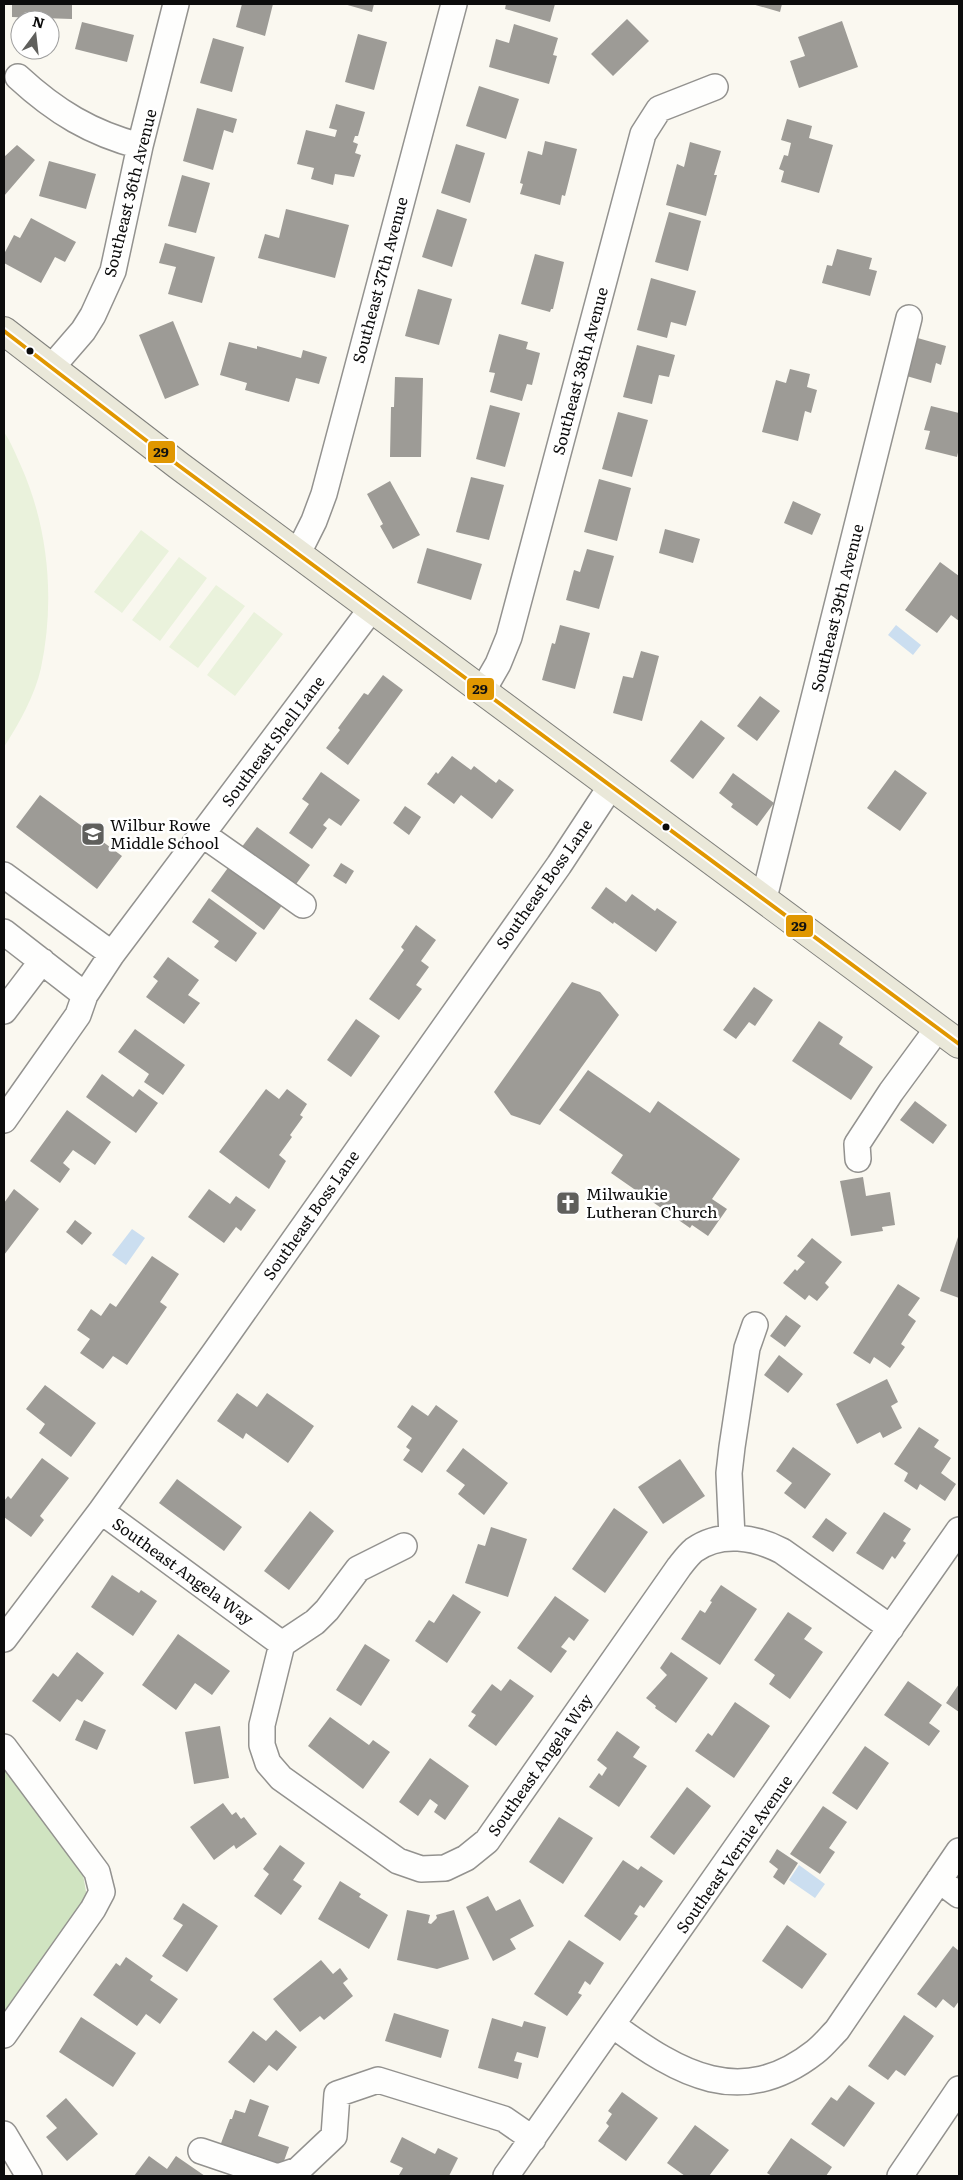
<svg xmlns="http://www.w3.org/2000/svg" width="963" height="2180" viewBox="0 0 963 2180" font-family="Literata,serif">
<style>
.forest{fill:#d0e4c1}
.pitch{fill:#eaf2dc}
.water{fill:#cbdef0}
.building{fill:#9d9b96}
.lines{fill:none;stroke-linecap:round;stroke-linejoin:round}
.minor-casing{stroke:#93928f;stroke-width:28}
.major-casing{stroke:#80807c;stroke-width:30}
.minor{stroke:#fefefd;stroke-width:25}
.major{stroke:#eae8d9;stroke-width:28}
.bus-1-casing{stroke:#fff;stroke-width:8}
.bus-1{stroke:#e09701;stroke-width:4}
.bus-dot{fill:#0c0c0c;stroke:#fff;stroke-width:2}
.labels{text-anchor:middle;stroke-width:5;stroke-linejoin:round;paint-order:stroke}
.street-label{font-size:16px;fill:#0c0c0c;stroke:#fff}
.poi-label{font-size:16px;fill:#0c0c0c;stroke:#fff;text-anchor:start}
.line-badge{stroke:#fff;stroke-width:2}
.pale-badge-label{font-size:14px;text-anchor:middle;font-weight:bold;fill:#111}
</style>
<rect width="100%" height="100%" fill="#faf8f0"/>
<!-- forest -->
<path class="forest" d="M4 1768 82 1869 87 1897 4 2015Z"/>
<!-- pitch -->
<path class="pitch" d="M4 432C11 442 16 455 21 466 49 529 55 601 41 668 35 695 19 724 4 747Z
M141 530 169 551 122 613 94 592Z
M179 557 207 578 160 641 132 620Z
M216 585 245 606 198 668 169 647Z
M254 612 283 634 235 696 207 675Z"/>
<!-- water -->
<path class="water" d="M896 625 921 645 913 655 888 635Z
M132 1229 145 1238 126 1265 112 1255Z
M799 1865 825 1884 815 1898 789 1880Z"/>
<!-- building -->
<path class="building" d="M12 4H72V19L12 17Z
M242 4H273L265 36 236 27Z
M344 4H374L372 12Z
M506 4H555L550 22 505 9Z
M752 4H782L780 12Z
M627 19 649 41 613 76 591 54Z
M842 21 858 67 799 88 790 61 805 56 798 37Z
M82 22 134 35 127 62 75 49Z
M514 24 558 38 553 55 557 56 549 84 489 67 496 39 509 43Z
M358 34 387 42 374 90 345 82Z
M213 38 244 47 232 92 200 83Z
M479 86 519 99 506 139 466 126Z
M336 104 365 112 358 136H355L353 142 358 144 355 153 361 155 354 177 335 174 333 185 311 179 314 168 297 164 306 130 335 137 337 130 329 128Z
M197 108 237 119 233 133 224 130 213 170 183 161Z
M787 119 812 126 809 138 833 145 819 193 781 182 784 171 779 169 784 155 788 156 791 143 781 140Z
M545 141 577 149 565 196 562 195 560 205 520 194 523 184 520 183 528 151 542 155Z
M690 142 721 151 714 175H717L706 216 666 205 677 164 684 167Z
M456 144 485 153 470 203 441 193Z
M17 145 35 160 4 196V157Z
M49 161 96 174 86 209 39 196Z
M182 175 210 183 196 233 168 226Z
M286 209 349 225 335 278 258 258 265 234 279 238Z
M437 209 467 219 452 267 422 257Z
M669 212 701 221 688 271 655 262Z
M31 218 76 242 65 262 55 257 41 283 4 263V254L14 235 20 238Z
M165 243 215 257 202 303 168 294 176 267 159 263Z
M837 249 872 258 869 269 877 271 870 296 822 283 827 265 832 266Z
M535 254 564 262 553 309H551L550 312 521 304Z
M651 278 696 291 686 326 671 322 667 338 637 330Z
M418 289 452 299 439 345 405 336Z
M173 321 199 385 165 399 139 335Z
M499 334 528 342 526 349 540 353 532 385 527 384 522 401 490 392 495 373 489 372Z
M914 337 946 346 941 365 936 363 931 383 903 375Z
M229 342 257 349V346L301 358 303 350 327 357 319 384 296 378 289 402 245 390 247 383 220 375Z
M637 345 675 355 669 377 659 375 652 404 623 397Z
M790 369 810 374 807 387 817 390 811 413 805 411 798 441 762 432 776 380 786 383Z
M395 377 423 378 421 457H390L391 407H394Z
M490 405 520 413 505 467 476 459Z
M931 406 959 413V448L957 457 925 449 930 431 924 430Z
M618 412 648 420 632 477 602 469Z
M471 477 504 485 489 540 456 532Z
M599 479 631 488 617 541 584 532Z
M390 481 420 535 393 549 380 526 383 524 367 494Z
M793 501 821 514 812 535 784 523Z
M665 529 700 539 693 563 659 553Z
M427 548 482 564 471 600 417 583Z
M587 549 614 556 599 609 566 600 574 570 580 572Z
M940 562 959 576V621L951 615 937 633 905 610Z
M560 625 590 633 575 689 542 680 552 643 555 644Z
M641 651 659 656 642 721 613 713 623 676 633 678Z
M383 675 403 690 348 765 326 748 340 730 338 728 364 693 368 695Z
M760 696 780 711 757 741 737 726Z
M701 720 725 738 693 779 670 761Z
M452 756 471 770 474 766 496 783 499 779 514 790 492 819 461 795 454 804 427 784 436 772 438 774Z
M895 770 927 793 900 831 867 808Z
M321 772 360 800 341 826 329 818 323 825 327 828 312 849 289 833 309 804 302 799Z
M733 773 774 803 757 826 731 807 733 804 719 793Z
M40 795 122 856 97 889 16 827Z
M405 806 421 817 409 835 393 823Z
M257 827 310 865 291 891 238 852Z
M341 863 354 871 346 884 333 876Z
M230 865 283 904 264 930 211 891Z
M606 887 626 902 632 894 655 911 657 908 677 922 656 952 614 922 613 924 591 908Z
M209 898 257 933 236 962 214 947 219 941 192 922Z
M416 925 436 940 421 961 429 967 416 985 422 989 399 1020 369 999 404 950 401 947Z
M168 957 199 980 188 995 200 1003 184 1024 146 997 158 981 153 977Z
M572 982 600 992 619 1015 540 1125 511 1115 494 1092Z
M754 987 773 1000 755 1026 749 1022 736 1039 723 1030Z
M356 1019 380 1036 351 1077 327 1060Z
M819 1021 843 1037 839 1044 873 1067 851 1100 792 1061Z
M135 1029 185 1065 163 1095 144 1082 149 1074 118 1052Z
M588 1070 650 1113 658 1101 740 1159 712 1199 727 1209 708 1236 692 1225 690 1228 611 1173 623 1155 559 1110Z
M102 1074 133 1097 139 1089 158 1103 136 1133 86 1097Z
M266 1089 279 1099 287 1089 307 1104 300 1115 303 1117 290 1135 292 1137 279 1155 286 1161 269 1189 219 1152Z
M915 1101 947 1125 933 1144 900 1120Z
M67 1110 111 1142 95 1165 73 1150 63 1163 70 1169 60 1183 30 1161Z
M863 1177 866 1196 890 1192 895 1225 882 1227 883 1231 851 1236 840 1181Z
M14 1189 39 1209 4 1255V1203Z
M209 1189 230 1204 236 1196 256 1210 241 1231 236 1227 224 1243 188 1217Z
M75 1220 92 1233 82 1245 66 1232Z
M959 1234V1298L940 1291Z
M812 1238 842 1262 825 1283 829 1287 817 1301 809 1295 805 1300 783 1283 795 1269 797 1271 805 1262 797 1256Z
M152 1256 179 1274 160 1302 167 1307 127 1365 113 1356 103 1369 80 1353 90 1339 77 1330 91 1309 101 1316 110 1303 116 1307Z
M898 1284 920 1298 908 1315 916 1321 901 1344 905 1347 890 1368 874 1357 870 1364 853 1353Z
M786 1315 801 1326 785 1347 770 1336Z
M779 1355 803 1374 788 1393 764 1375Z
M887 1379 898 1402 891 1406 902 1428 883 1438 880 1432 857 1444 836 1404Z
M45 1385 96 1423 71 1457 39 1433 45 1424 26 1409Z
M237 1393 257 1407 267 1393 314 1426 288 1463 246 1433 243 1439 217 1421Z
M412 1405 428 1416 436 1405 458 1421 422 1473 403 1460 410 1450 406 1447 412 1438 397 1427Z
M919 1427 939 1440 934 1447 951 1458 941 1473 956 1484 945 1501 920 1484 917 1490 904 1481 908 1473 894 1464Z
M793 1447 831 1474 805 1509 784 1493 792 1483 776 1471Z
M463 1448 508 1483 484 1515 458 1494 465 1485 446 1471Z
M42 1458 69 1478 40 1516 44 1520 31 1537 4 1517V1501L8 1496 11 1499Z
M680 1459 705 1496 663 1524 638 1487Z
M177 1479 242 1527 224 1551 159 1503Z
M614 1508 648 1532 605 1593 572 1569Z
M310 1511 334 1531 289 1590 264 1571Z
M884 1512 911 1529 903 1541 906 1543 895 1559 892 1556 883 1570 856 1553Z
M826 1518 847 1533 833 1552 812 1537Z
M491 1527 527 1539 508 1597 465 1583 478 1544 485 1546Z
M112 1575 139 1593 141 1590 157 1601 133 1636 91 1607Z
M721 1585 757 1609 720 1665 681 1639 700 1610 705 1613 712 1602 710 1601Z
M453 1594 481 1612 447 1663 415 1641 429 1620 434 1623Z
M555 1596 589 1620 574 1641 569 1637 561 1647 567 1651 551 1673 517 1648Z
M788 1612 812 1628 804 1639 823 1652 790 1699 769 1684 775 1675 754 1660Z
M178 1634 230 1671 212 1695 195 1683 176 1710 142 1685Z
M365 1644 390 1660 361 1706 336 1690Z
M77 1652 104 1673 82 1702 77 1699 60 1722 32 1701 53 1673 58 1677Z
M671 1652 708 1678 676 1723 655 1708 656 1706 646 1698 667 1675 660 1668Z
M510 1679 534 1696 496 1746 468 1726 476 1715 471 1712 492 1684 501 1691Z
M908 1681 942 1705 929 1723 940 1731 929 1746 884 1715Z
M959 1684V1712L946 1703Z
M735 1702 770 1726 734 1778 695 1751 708 1733 712 1736Z
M330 1717 369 1745 373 1740 390 1752 363 1789 308 1746Z
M84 1720 106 1730 97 1750 75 1740Z
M220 1726 229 1778 194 1784 185 1732Z
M617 1731 640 1747 633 1757 647 1766 619 1807 589 1787 599 1773 602 1776 607 1768 597 1760Z
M865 1746 889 1763 857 1810 832 1793Z
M430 1758 469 1786 445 1820 434 1812 438 1805 430 1799 418 1816 399 1802Z
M687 1787 711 1806 674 1855 650 1837Z
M223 1803 232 1815 236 1812 241 1819 244 1817 257 1834 236 1849 234 1845 214 1860 190 1827Z
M823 1806 847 1822 829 1848 835 1852 820 1874 790 1854Z
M559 1817 593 1838 563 1884 529 1862Z
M280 1845 305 1863 293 1880 302 1886 281 1915 254 1896 269 1874 263 1869Z
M777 1849 798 1863 784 1885 773 1877 778 1869 769 1862Z
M623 1860 638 1870 641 1866 663 1881 644 1908 640 1905 634 1914 638 1916 620 1941 584 1916Z
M340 1881 361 1894 359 1897 388 1915 369 1949 318 1919Z
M488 1896 496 1911 520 1899 534 1926 510 1939 516 1949 493 1961 466 1907Z
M183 1903 218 1926 187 1972 162 1956 183 1925 173 1919Z
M407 1910 430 1915 428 1923 431 1924 437 1918 436 1915 454 1910 469 1959 437 1969 397 1960Z
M787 1925 827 1954 802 1989 762 1961Z
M569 1940 604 1963 590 1985 585 1981 578 1993 582 1995 567 2016 534 1994Z
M953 1946 959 1951V2001L954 2008 943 1999 936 2008 917 1994Z
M126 1957 153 1976 150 1980 178 1999 160 2024 146 2014 137 2026 93 1995 116 1963 120 1966Z
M321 1960 333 1974 340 1968 348 1979 343 1983 353 1996 324 2020 320 2016 300 2032 273 1999Z
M394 2013 449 2030 441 2058 385 2041Z
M904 2015 934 2036 905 2076 896 2070 888 2080 868 2066Z
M81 2017 136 2053 113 2087 59 2052Z
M492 2018 522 2027 524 2021 546 2027 538 2058 517 2052 514 2061 522 2063 518 2079 478 2068Z
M276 2030 297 2047 277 2071 269 2065 254 2083 228 2062 253 2031 266 2041Z
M849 2085 875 2103 844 2147 811 2124 831 2097 837 2101Z
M622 2092 658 2118 626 2161 598 2141 609 2126 606 2123 612 2114 608 2111Z
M66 2098 98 2134 67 2161 46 2137 57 2128 46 2116Z
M250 2099 269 2106 258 2136 289 2147 280 2172 220 2146 230 2119H232L235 2110 245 2113Z
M695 2125 729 2150 709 2176H685L667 2163Z
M402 2137 435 2154 438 2148 458 2158 449 2176 399 2175 403 2168 390 2162Z
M791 2138 832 2167 826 2176H772L767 2173Z
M149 2156 167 2169 176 2156 205 2176H134Z"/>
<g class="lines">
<!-- minor casing -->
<g class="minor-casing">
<path id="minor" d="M18 77C56 112 91 133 140 146
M51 368 83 331 93 315 113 271 140 146 176 4
M298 553 314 521 324 494 454 4
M483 690 498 664 509 637 643 134 659 109 715 87
M202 834 303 905
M4 875 112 954
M764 898 909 318
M4 932 85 995
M4 1011 42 961
M4 1120 78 1015 85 995 112 954 372 608
M858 1159 857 1144 891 1092 938 1028
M101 1511 282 1644
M732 1537 729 1473 732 1447 747 1348 755 1325
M4 1639 101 1511 215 1352 559 865 611 786
M282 1644 262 1725V1745L268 1763 281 1778 398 1861 421 1869 445 1868 466 1858 487 1841 679 1567C683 1562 688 1555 694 1550 721 1531 755 1537 782 1551L891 1628
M282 1644 315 1622 327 1610 358 1569 404 1546
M4 1747 97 1872 102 1892 93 1909 4 2035
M939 1880 959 1895
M614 2026C679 2074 741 2110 815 2052 823 2046 830 2037 837 2030L959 1851
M4 2134 29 2176
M201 2151 275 2176
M280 2176 298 2170 334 2136 337 2094 378 2080 504 2119 533 2139
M506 2176 959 1530
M900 2176 959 2089"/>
</g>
<!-- major casing -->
<g class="major-casing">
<path id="major" d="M4 331 178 465 959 1044"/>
</g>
<!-- minor -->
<use href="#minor" class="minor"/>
<!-- major -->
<use href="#major" class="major"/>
<!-- bus-1 casing -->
<g class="bus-1-casing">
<path id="bus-1" d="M4 331 178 465 959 1044"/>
</g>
<!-- bus-1 -->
<use href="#bus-1" class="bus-1"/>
</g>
<!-- icons -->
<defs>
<g id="school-square" transform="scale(1.25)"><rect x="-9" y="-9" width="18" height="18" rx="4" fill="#5f5f5c" stroke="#fff"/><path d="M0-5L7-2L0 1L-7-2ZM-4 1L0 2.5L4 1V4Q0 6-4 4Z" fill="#fff"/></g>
<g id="church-square" transform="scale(1.25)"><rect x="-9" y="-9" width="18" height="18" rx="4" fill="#5f5f5c" stroke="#fff"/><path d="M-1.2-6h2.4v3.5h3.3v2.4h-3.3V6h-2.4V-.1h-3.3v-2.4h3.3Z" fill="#fff"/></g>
</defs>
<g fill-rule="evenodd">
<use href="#school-square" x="93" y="834"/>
<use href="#church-square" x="568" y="1203"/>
</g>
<!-- markers -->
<g class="bus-dot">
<circle cx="30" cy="351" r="4.5"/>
<circle cx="666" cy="827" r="4.5"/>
</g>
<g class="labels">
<!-- street labels -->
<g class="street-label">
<text transform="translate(130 193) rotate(-76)" y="6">Southeast 36th Avenue</text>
<text transform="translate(380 280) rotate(-75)" y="6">Southeast 37th Avenue</text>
<text transform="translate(580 371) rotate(-75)" y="6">Southeast 38th Avenue</text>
<text transform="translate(837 608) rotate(-76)" y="6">Southeast 39th Avenue</text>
<text transform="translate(273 741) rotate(-53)" y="6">Southeast Shell Lane</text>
<text transform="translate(544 884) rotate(-55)" y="6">Southeast Boss Lane</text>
<text transform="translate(311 1215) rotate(-55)" y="6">Southeast Boss Lane</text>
<text transform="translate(183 1571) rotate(36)" y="6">Southeast Angela Way</text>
<text transform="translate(540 1765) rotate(-55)" y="6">Southeast Angela Way</text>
<text transform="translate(734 1854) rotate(-55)" y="6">Southeast Vernie Avenue</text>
</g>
<!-- poi labels -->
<g class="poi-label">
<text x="110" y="831">Wilbur Rowe<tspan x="110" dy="18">Middle School</tspan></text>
<text x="586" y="1200">Milwaukie<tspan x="586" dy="18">Lutheran Church</tspan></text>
</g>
</g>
<g class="line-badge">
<rect x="147" y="440" width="29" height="24" rx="5" fill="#e09701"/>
<rect x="466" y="677" width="29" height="24" rx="5" fill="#e09701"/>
<rect x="785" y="914" width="29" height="24" rx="5" fill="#e09701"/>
</g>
<g class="pale-badge-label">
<text x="161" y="457">29</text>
<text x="480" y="694">29</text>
<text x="799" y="931">29</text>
</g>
<!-- border -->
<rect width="963" height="2180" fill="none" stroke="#0c0c0c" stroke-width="10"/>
<!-- north arrow -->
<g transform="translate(35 35) rotate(15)"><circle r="24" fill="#ffffff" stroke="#9e9e9e"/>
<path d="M0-4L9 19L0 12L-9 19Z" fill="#5f5f5c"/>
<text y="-8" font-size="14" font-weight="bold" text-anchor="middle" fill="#0c0c0c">N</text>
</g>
</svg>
